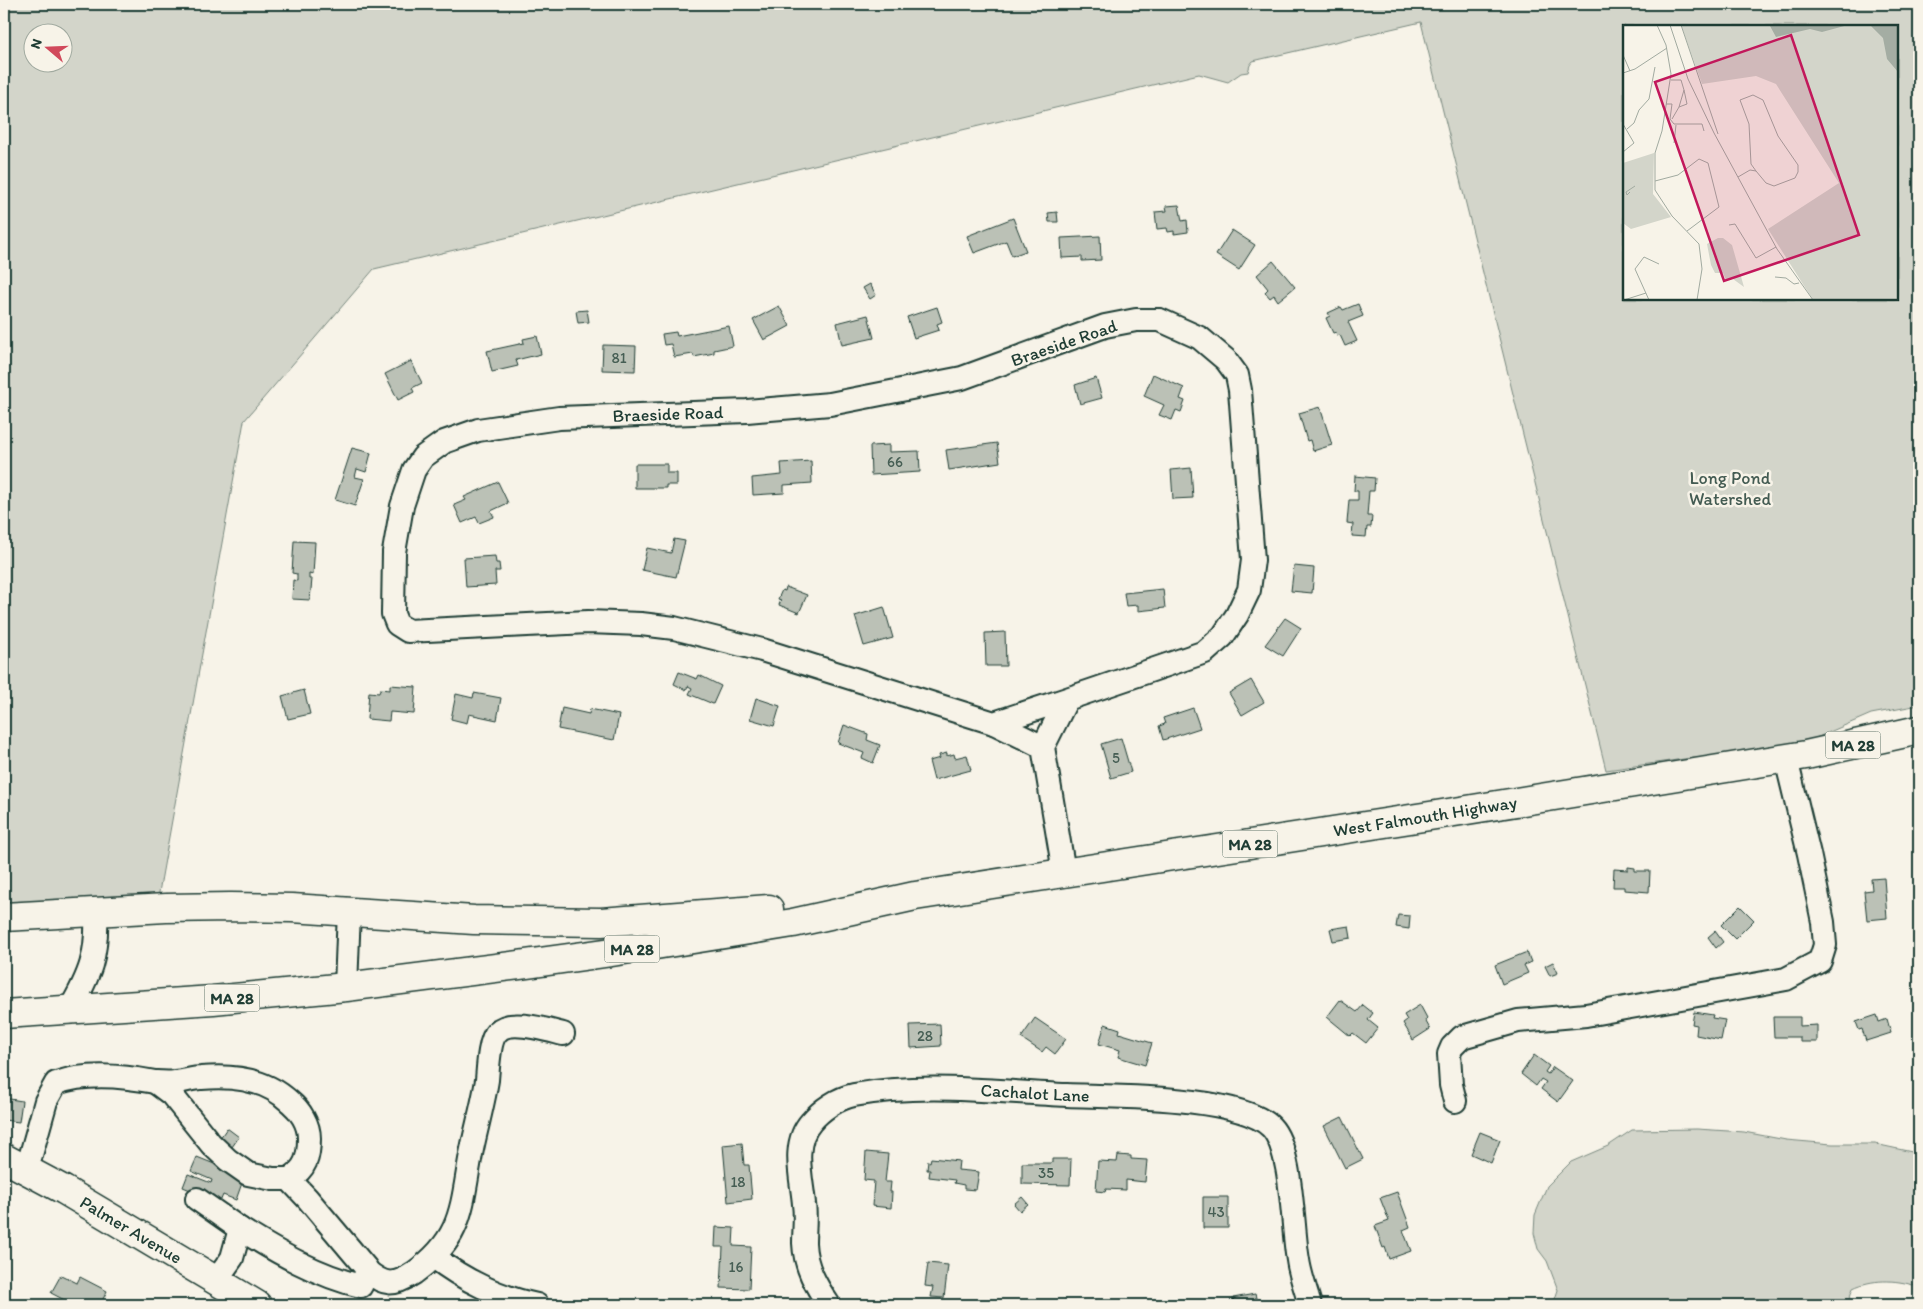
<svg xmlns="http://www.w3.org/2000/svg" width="1923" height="1309" viewBox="0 0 1923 1309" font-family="Itim,sans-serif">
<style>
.green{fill:#d3d5ca;stroke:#79897f;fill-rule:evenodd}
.building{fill:#bbc1b6;stroke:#1f3d34}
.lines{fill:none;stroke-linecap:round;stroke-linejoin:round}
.minor-casing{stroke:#1f3d34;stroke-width:26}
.major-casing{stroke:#1f3d34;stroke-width:31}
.highway-casing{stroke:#1f3d34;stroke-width:31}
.minor{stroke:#f7f3e8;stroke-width:22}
.major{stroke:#f7f3e8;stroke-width:28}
.highway{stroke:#f7f3e8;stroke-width:28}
.labels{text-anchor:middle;stroke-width:5;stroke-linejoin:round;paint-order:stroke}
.number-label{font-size:15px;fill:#465e54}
.shield{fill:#f7f3e8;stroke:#60746a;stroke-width:1}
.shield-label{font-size:16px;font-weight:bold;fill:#1f3d34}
.street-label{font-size:18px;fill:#1f3d34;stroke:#f7f3e8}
.park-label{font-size:18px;fill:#435b52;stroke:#f7f3e8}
.inset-road{fill:none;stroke:#a1aaa0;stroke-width:1}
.view{fill:#c2185b;fill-opacity:0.15;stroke:#c2185b;stroke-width:2.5}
.inset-edge{fill:none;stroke:#1f3d34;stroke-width:2.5}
</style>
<rect width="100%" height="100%" fill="#f7f3e8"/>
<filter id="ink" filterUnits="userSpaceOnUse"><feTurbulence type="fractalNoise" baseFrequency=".02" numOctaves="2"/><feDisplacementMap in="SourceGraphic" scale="10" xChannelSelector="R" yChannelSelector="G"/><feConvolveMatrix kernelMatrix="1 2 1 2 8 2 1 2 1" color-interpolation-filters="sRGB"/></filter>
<g filter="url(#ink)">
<!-- green -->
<path class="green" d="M4 4H1919V705L1871 714 1786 751 1684 759 1606 770 1421 22 1253 61 1250 65 1248 72 1241 73 1228 82 1199 74 374 269 244 421 156 909 4 917ZM1624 26H1897V299H1624ZM32 32H62V62H32Z
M1697 1129 1744 1132 1786 1140 1832 1144H1875L1912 1152H1919V1283L1916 1286C1895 1279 1872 1279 1853 1288L1847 1305H1553L1558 1290 1547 1261 1538 1249 1534 1233 1535 1215 1547 1186 1571 1162 1608 1146 1632 1130Z"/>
<!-- building -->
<path class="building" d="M1179 205 1182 221 1187 220 1188 232 1174 234V231L1168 232 1167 228 1157 229 1155 212 1167 211 1166 206Z
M1057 212 1058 222H1049L1048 213Z
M1013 218 1026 251 1012 256 1006 241 974 253 967 236Z
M1232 230 1255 245 1239 270 1216 255Z
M1100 236 1101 260 1082 261V257L1062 258 1061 238Z
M1273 261 1295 287 1278 301 1274 295 1270 298 1265 292 1268 289 1257 275Z
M870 284 876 295 870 299 863 288Z
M1358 304 1363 316 1348 322 1357 341 1345 346 1340 335 1337 336 1336 332 1333 333 1326 318 1330 316 1328 313 1341 307 1343 310Z
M779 306 790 326 764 340 753 320Z
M937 307 942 322 937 324 939 330 914 338 907 317Z
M587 310 589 322 578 323 576 311Z
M868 315 874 338 842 345 837 323Z
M729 326 733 346 714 350V353L694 357 693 354 674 357 671 344 664 345 662 334 676 332 677 336Z
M537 336 541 354 516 360 518 366 492 372 487 351 524 343 523 339Z
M603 345 636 346 635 371 602 370Z
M411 361 422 383 412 388 414 392 398 400 385 374Z
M1153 374 1184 388 1180 399 1185 401 1181 412 1176 410 1172 420 1159 415 1164 405 1144 396Z
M1096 378 1102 398 1080 404 1075 385Z
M1320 407 1332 445 1313 451 1310 440 1307 441 1299 413Z
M997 443 1000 462 949 470 946 450Z
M889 445V452L919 451 920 472 871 475 870 446Z
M352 448 371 453 366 472 357 469 355 477 364 479 355 506 335 500Z
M811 461 812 483 784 485V493L753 495 752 478 782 475 781 463Z
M635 464H667V473H677V485H666V488H635Z
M1191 468 1193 498 1173 499 1171 470Z
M1355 476 1375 478 1374 491H1369L1367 516H1372L1371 527H1367L1366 537 1352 536 1353 524 1347 523 1349 500H1358V491H1354Z
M498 482 508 503 491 511 494 517 479 523 476 517 462 523 454 505 466 500 464 497Z
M674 539 685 541 676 577 642 570 647 548 671 553Z
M294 541 315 542 313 575 309 574V579H312L310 600 292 599 293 580 297 581V574L292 573Z
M495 556 496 563H499L500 571H495L496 585 466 587 464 558Z
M1294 566 1314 568 1312 593 1291 591Z
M786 587 807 595 799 613 779 605 781 600 778 599 782 590 785 591Z
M1163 589 1165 608 1138 611V605L1126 606 1124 593Z
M884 607 893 638 864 646 855 616Z
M1285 618 1301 628 1283 656 1265 645Z
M1005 632 1006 666H986L985 633Z
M679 672 697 679 699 675 721 686 713 704 689 694 692 688 688 686 686 690 674 684Z
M1251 680 1264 702 1242 715 1229 693Z
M390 685 416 687 414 714 390 712 389 721 367 719 369 692 379 693 380 689 390 690Z
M304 690 310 714 288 719 282 696Z
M474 693 501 698 497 720 469 714 467 723 451 719 456 694 473 698Z
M756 698 780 706 774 726 750 719Z
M562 708 589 714 590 709 619 715 614 740 558 729Z
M1193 708 1200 728 1163 740 1159 726 1165 724 1163 718Z
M844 725 868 734 867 740 880 745 873 763 862 758 864 753 838 743Z
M1121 738 1131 772 1111 778 1101 744Z
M947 753V756L954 754 955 758 967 755 971 770 934 780 929 761 940 758 939 755Z
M1628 867 1635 868V871H1650L1649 892 1624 890V887H1613L1614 869 1628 870Z
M1884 878 1887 918 1867 920 1864 891 1872 890 1871 879Z
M1740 906 1754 920 1735 939 1721 925Z
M1398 915 1410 916 1409 929 1396 927Z
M1349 926 1351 938 1333 941 1330 929Z
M1715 931 1723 942 1716 948 1708 937Z
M1527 952 1531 962 1524 965 1528 973 1502 984 1495 965Z
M1553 962 1558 973 1550 976 1545 966Z
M1340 1000 1357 1012 1363 1005 1373 1013 1368 1020 1378 1028 1366 1043 1353 1033 1350 1036 1327 1017Z
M1420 1005 1427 1018 1425 1020 1430 1029 1413 1040 1403 1023 1407 1020 1404 1015Z
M1694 1012 1713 1015 1712 1018 1725 1020 1721 1040 1696 1035 1697 1025 1692 1024Z
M1877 1015 1879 1022 1887 1019 1891 1033 1866 1041 1862 1029 1859 1030 1856 1022Z
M1773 1017H1800V1026L1817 1025V1042H1800V1037H1774Z
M1035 1018 1066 1039 1055 1054 1046 1047 1042 1052 1021 1038Z
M940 1024 941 1046 911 1048 910 1025Z
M1105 1024 1120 1029 1119 1033 1152 1043 1145 1065 1118 1057 1120 1050 1099 1044Z
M1534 1055 1549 1066 1545 1072 1548 1074 1553 1067 1573 1081 1558 1102 1541 1089 1546 1082 1541 1079 1536 1086 1521 1074Z
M4 1098 22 1101 19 1122 4 1120Z
M1342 1117 1363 1159 1345 1168 1324 1126Z
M227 1128 239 1137 232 1147 220 1138Z
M1480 1132 1500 1140 1491 1163 1471 1154Z
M742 1143 744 1165H749L752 1199 728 1202 723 1145Z
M866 1152 888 1154 885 1182H891L890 1192H892L891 1208 872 1206 874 1181 864 1180Z
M1118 1155 1131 1156V1159L1147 1160 1145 1182 1126 1180V1190L1106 1189 1105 1192 1096 1191 1098 1161 1117 1162Z
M197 1157 249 1178 242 1183 236 1200 223 1195 220 1202 183 1187 188 1174 211 1183 212 1180 191 1171Z
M931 1158 959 1161 958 1170 979 1172 976 1190 964 1189V1185L954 1183 955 1180 929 1177 930 1170H927L928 1161 930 1162Z
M1052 1159H1071L1070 1185 1022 1184V1163H1052Z
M1397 1192 1410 1227 1403 1230 1411 1251 1389 1259 1385 1247 1383 1248 1375 1226 1389 1221 1380 1198Z
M1022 1197 1028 1204 1020 1211 1014 1204Z
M1203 1197H1228V1228H1203Z
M4 1215 11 1235 4 1237Z
M716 1227 734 1228 733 1246 751 1247 749 1289 721 1288 723 1247H715Z
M928 1263 948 1265 944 1298 931 1297 933 1287 925 1286Z
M61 1275 77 1283 80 1277 107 1291 102 1301 110 1305H74L51 1293Z
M1255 1294 1258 1305H1235L1233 1298Z"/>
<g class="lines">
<!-- minor casing -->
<g class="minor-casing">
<g id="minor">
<path d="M994 723 1043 747"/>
<path d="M1064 872 1043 747 1067 699 1205 652 1223 636 1237 615 1249 590 1253 560 1240 390 1237 375 1226 360 1200 338 1160 320H1136L1105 326 962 378 830 404 747 411 559 418 478 430 444 442 423 457 414 470 402 506 394 552 393 614 397 624 408 631 588 622 641 624 674 628 762 650 994 723 1067 699"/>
<path d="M346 987 349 911"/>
<path d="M69 1011C90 975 98 955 96 913"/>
<path d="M1455 1101 1451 1085 1449 1054 1452 1047 1462 1037 1518 1021 1586 1015 1786 979 1820 961 1825 945 1823 922 1809 854 1786 759"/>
<path d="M27 1169 46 1101 56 1083C87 1072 124 1076 155 1082"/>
<path d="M289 1179H273L248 1174 228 1160 211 1144 171 1094 155 1082C162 1082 168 1083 174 1082 183 1082 192 1078 201 1078 233 1075 266 1079 290 1102 300 1110 309 1124 309 1138 309 1157 306 1169 289 1179L307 1198 366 1268 367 1271"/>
<path d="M197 1199 240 1229"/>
<path d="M434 1257C463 1280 501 1298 537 1305"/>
<path d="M215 1282 232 1258 240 1229C277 1252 318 1276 361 1286L367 1271C385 1286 394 1286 414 1273 463 1238 461 1208 471 1154 476 1129 483 1105 487 1080 488 1069 489 1040 497 1032 509 1018 547 1030 563 1034"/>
<path id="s1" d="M829 1305C816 1286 805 1267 804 1243 804 1230 806 1217 804 1204 802 1179 791 1144 811 1122 821 1110 838 1098 854 1095 924 1082 996 1092 1067 1095 1112 1097 1239 1095 1271 1127 1293 1150 1292 1228 1298 1260 1300 1275 1306 1290 1310 1305"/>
</g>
</g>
<!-- major casing -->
<g class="major-casing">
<g id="major">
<path id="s2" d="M4 1158 64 1190 257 1305"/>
</g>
</g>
<!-- highway casing -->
<g class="highway-casing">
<g id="highway">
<path d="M4 917 166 908 231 907 292 908 474 920 601 922 769 909"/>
<path id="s3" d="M4 1014 213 1000 346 987 519 965 612 952 793 923 915 896 1436 815 1806 755 1919 730"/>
</g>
</g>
<!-- minor -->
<use href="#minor" class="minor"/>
<!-- major -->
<use href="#major" class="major"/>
<!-- highway -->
<use href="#highway" class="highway"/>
</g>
</g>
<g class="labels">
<!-- number labels -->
<g class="number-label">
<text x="619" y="363">81</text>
<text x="895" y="467">66</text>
<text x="1116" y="763">5</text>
<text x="925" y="1041">28</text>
<text x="1046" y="1178">35</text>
<text x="738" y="1187">18</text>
<text x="1216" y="1217">43</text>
<text x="736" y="1272">16</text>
</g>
<!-- shield labels -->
<g class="shield">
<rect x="1825.5" y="731.5" width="55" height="27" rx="4"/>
<rect x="1222.5" y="830.5" width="55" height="27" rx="4"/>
<rect x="604.5" y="935.5" width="55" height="27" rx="4"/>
<rect x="204.5" y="984.5" width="55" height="27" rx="4"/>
</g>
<g class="shield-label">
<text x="1853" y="751">MA 28</text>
<text x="1250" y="850">MA 28</text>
<text x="632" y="955">MA 28</text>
<text x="232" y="1004">MA 28</text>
</g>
<!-- street labels -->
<g class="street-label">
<text transform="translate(1064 343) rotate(-19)" y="6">Braeside Road</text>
<text transform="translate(668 414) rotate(-2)" y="6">Braeside Road</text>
<text dy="6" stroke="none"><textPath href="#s3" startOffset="1436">West Falmouth Highway</textPath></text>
<text dy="6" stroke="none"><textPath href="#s1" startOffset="425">Cachalot Lane</textPath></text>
<text dy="6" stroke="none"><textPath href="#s2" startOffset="146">Palmer Avenue</textPath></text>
</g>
<!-- park labels -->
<g class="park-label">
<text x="1730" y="484">Long Pond<tspan x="1730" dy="21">Watershed</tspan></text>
</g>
</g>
<!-- overview -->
<g transform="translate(1623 25)">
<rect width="275" height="275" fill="#f7f3e8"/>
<path d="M58 0H275V275H190L145 204 216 158 153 59 133 51 79 59ZM31 128 30 169 48 192 8 204 0 198V138ZM95 213H100L109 220 121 262 110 254 103 255 100 248H92L88 240 84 219Z" fill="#d3d5ca"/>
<path d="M225 0 199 7 187 4 153 12 147 1 238 0ZM275 0V47L264 34 260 13 248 1Z" fill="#a4ada3"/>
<path class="inset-road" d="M34 0 43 20 48 49 39 106 32 128V165L49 191 76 219 79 244 74 275M47 0 65 54 91 108 154 224 190 275M58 0 95 109M0 30 7 46M0 48 12 44 44 23M48 55H58L61 65M43 79H49L47 94 51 99H79L81 106M49 94 56 82 64 79 61 65 56 82M0 99 11 118 0 127M4 104 11 98 16 85 26 74 32 42M51 118 53 100M115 152 127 145 133 146 143 158 151 161 172 153 175 147V140L155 111 140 75 130 70 117 75 126 99 128 139 133 146M32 156 55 150 76 134 85 138 96 182 64 206M7 167 4 170 3 167 12 161M106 200 112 199 133 233 153 222M152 252 163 253 171 259 176 258M1 275 23 268M26 275 12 244 21 232 36 239"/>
<path class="view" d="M168 10 236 210 101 256 32 57Z"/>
<rect width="275" height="275" class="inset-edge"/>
</g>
<!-- margin -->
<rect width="1923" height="1309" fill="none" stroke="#f7f3e8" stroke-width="20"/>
<rect x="10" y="10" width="1903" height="1289" fill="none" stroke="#1f3d34" stroke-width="2" filter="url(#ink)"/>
<!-- north arrow -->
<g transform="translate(48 48) rotate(289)"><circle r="24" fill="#f7f3e8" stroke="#a1aaa0"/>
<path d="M0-4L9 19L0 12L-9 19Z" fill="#d1495b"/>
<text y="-8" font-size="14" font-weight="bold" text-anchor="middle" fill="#1f3d34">N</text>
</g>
</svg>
